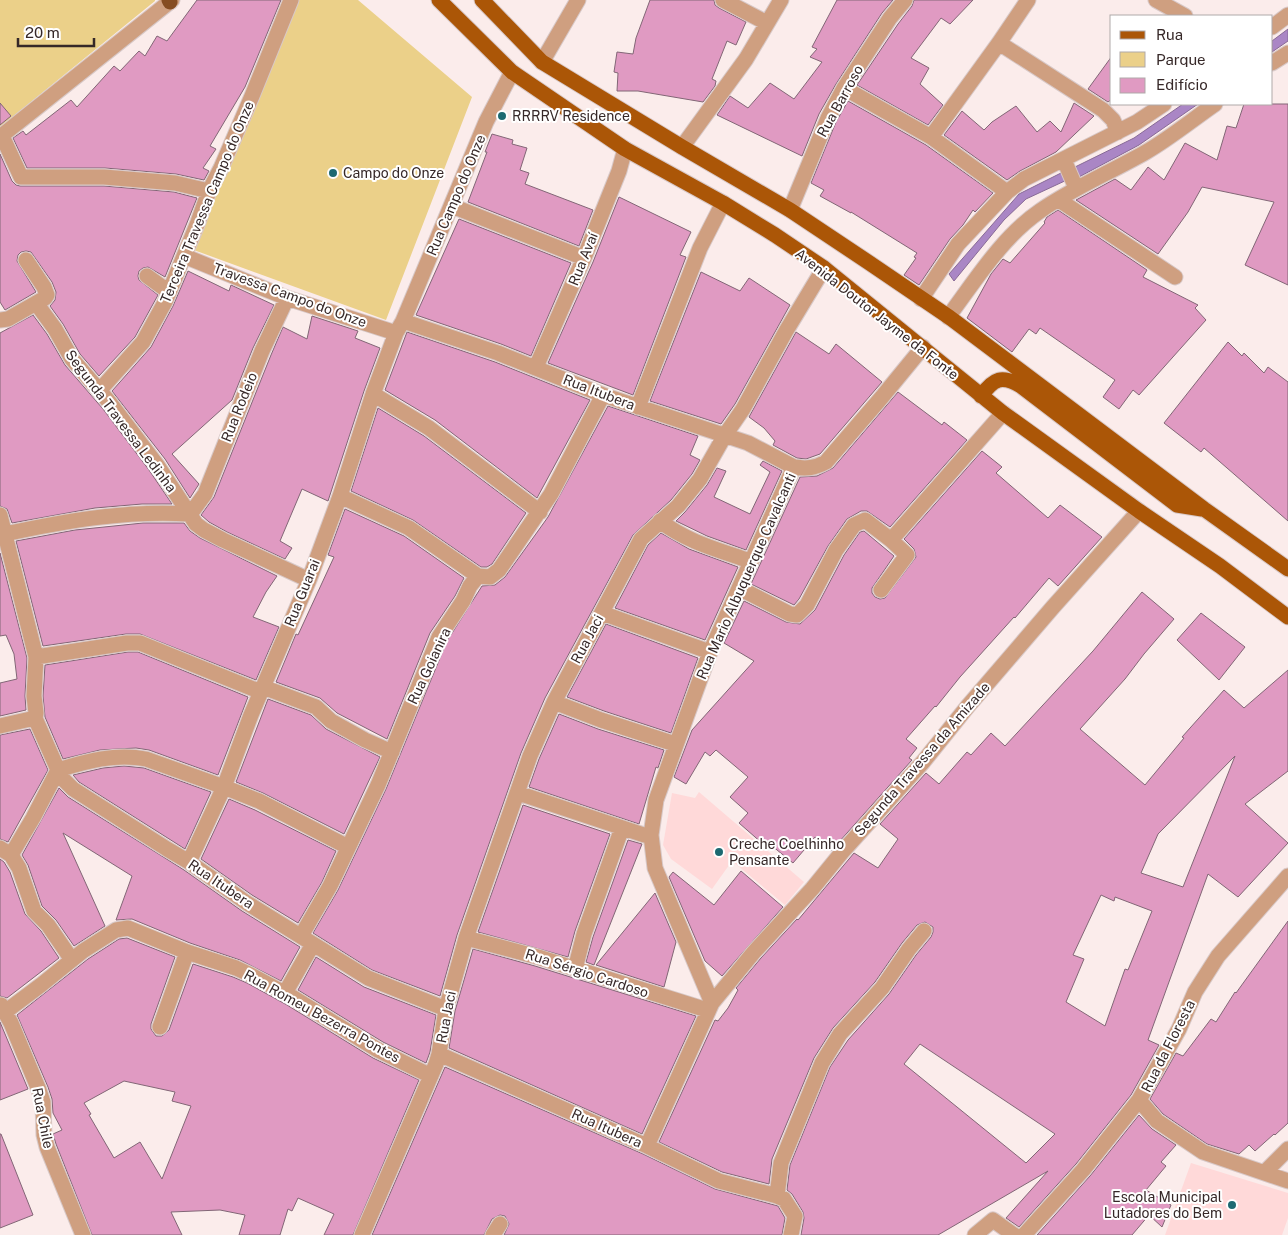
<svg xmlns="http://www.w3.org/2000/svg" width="1288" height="1235" viewBox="0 0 1288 1235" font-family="'Public Sans',sans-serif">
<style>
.built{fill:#ffd9d9}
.green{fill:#ebd089}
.water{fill:#aa86c5;stroke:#876a96}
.building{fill:#e09ac2;stroke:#826676;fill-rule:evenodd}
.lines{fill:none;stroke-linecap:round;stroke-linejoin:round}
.minor-casing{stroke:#d8c9c8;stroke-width:17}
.major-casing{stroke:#d8c9c8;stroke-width:17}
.highway-casing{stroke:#d8c9c8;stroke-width:17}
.minor{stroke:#cf9f80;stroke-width:15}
.major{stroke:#ab5607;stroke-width:15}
.highway{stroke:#854c22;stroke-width:15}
.poi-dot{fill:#1d6971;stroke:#fff;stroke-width:2}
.labels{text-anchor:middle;stroke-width:4;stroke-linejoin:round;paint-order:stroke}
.street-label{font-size:14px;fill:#362828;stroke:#fff}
.poi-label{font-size:14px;fill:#362828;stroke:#fff;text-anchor:start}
</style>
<rect width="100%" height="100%" fill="#fbeceb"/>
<!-- built -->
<path class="built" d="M699 792 804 882 785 905 732 861 712 889 671 859 663 845 672 793 695 798Z
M1191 1163 1288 1193V1218L1282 1235H1165Z"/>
<!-- green -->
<path class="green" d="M0 0H155V1L0 127Z
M298 0H358L472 97 386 320 191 249Z"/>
<!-- water -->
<path class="water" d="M1288 29V41L1272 52V41Z
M1183 104H1198L1139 145 1079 177 1075 167 1134 138Z
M1067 170 1069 179 1026 199 1004 220 954 281 949 274 1019 194Z"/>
<!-- building -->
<path class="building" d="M197 0H281L245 87 210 146 216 149 203 168 209 171 204 180 176 174 105 168H27L13 138 23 131 26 135 71 100 77 107 114 66 120 71 139 51 145 56 157 36 167 41Z
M650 0H714L715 5 719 8 746 22 736 45 727 41 712 79 716 81 715 86 703 102 638 91H617L618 73 614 72 617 52 633 54 636 38Z
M837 0H893L882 13 836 84 819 114 802 156 717 115 730 96 748 108 770 83 794 99 822 62 810 57 817 49 812 47Z
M914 0H973L950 24 941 18 911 58 929 68 920 84 943 105 928 125 857 85 898 24 912 6Z
M1112 56V99L1108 102 1088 89Z
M848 101 926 145 993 193 975 212 973 210 963 225 950 239 919 285 904 275 916 258 914 257 917 253 851 212V213L820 196 824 190 811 183 836 122Z
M0 103 11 116 0 125Z
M1074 103 1094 116 1056 152 1020 171 1007 180 944 135 962 111 984 130 992 122 1016 106 1037 132 1050 121 1061 132Z
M1244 104H1288V285L1245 265 1274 202 1202 187 1188 212 1158 254 1076 200 1115 179 1131 190 1148 167 1164 180 1185 143 1217 160 1227 126 1236 128Z
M492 134 513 140 512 144 527 148 520 170 529 173 525 184 593 210 579 246 468 202 487 152H485Z
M0 154 12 181 16 185 20 186H104L174 192 197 198 165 277 148 267 143 268 139 271 138 276 139 280 158 295 135 337 99 376 80 354 63 324 50 306 55 300 56 292 52 282 31 252 26 251 21 252 18 255 17 261 36 292 5 310 0 302Z
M619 197 691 232 680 255 686 257 633 395 548 363 593 262Z
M1058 210 1147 270 1143 277 1198 305 1195 308 1206 320 1139 395 1133 390 1119 409 1103 397 1115 380 1040 328 1036 334 1029 329 1012 352 967 318 991 274 1003 259 1010 263 1045 223 1044 222 1047 217Z
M459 219 571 263 531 356 501 344 416 315Z
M188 271 229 291 231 285 274 305 253 348 232 400 172 454 199 484 190 498 165 459 112 391 151 347 173 306Z
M701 272 740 291 749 278 790 305 735 404 721 424 650 401Z
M33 315 47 334 65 365 103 409 149 470 172 504H142L95 508 12 523 7 509 0 506V333Z
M312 316 358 331 355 338 380 348 364 391 328 501 302 489 280 541 292 548 285 559 227 532 209 522 201 515 214 497 271 355 283 327 307 339Z
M407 332 495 362 590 400 537 498 435 420 385 390Z
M796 332 829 354 836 344 882 382 820 454 806 459 797 458 773 445 775 441 764 428 749 417Z
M1228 342 1242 356 1244 353 1264 373 1268 367 1288 382V521L1204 448 1201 452 1164 423Z
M898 392 942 425 944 422 967 440 890 527 867 511H861L847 519 828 546 799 599 794 605 751 584 800 477 817 476 833 468Z
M608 406 698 436 690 455 700 460 692 474 671 500 633 535 545 698 521 753 457 935 440 996 372 970 313 933 338 890 386 789 447 641 482 586 495 585 505 577 548 517Z
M378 408 424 436 526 513 492 564 487 567H481L413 520 351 491Z
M982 451 1002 467 996 473 1048 518 1060 505 1102 537 1058 586 1049 578 1015 618 1014 617 960 677 936 707 935 706 906 739 917 748 909 758 912 760 831 851 815 837 793 863 766 841 763 844 739 823 748 813 730 797 748 777 716 750 710 756 705 752 686 784 674 777 692 730 754 661 724 643 744 601 786 622 800 624 815 610 844 555 860 532 864 531 894 556 872 588V593L875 597 880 599 885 598 916 557 914 549 904 539Z
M763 461 782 471 746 550 707 536 676 521 685 512 707 485 717 468 726 471 714 497 750 514 770 472 760 465Z
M345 509 404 536 464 578 455 596 430 633 387 739 337 713 320 698 276 682 296 634 298 635 334 557 328 555Z
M143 523H184L190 531 200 538 277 576 266 592 253 617 279 627 256 680 140 634H126L43 646 16 541 75 530Z
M661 533 689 549 738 567 705 640 615 608 648 545Z
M0 553 27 658 25 696 26 710 0 716V683L17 679 14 654 6 635 0 636Z
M1142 592 1174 619 1144 654 1125 679 1080 729 1145 785 1184 738 1182 737 1224 690 1244 708 1288 670V771L1245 804 1288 843 1238 897 1208 874 1148 1040 1159 1045 1131 1095 1076 1164 1019 1227 1006 1218 1048 1171 938 1235H801L804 1218 803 1212 792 1194 787 1190 790 1165 830 1067 848 1040 889 994 916 955 931 937 933 932V927L925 922 917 925 902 943 875 982 833 1028 814 1058 772 1159 769 1184 722 1172 659 1142 715 1020 718 1021 728 1008 738 990 736 988 761 958 797 919 798 920 854 853 878 868 898 839 880 824 926 773 939 784 967 752 971 755 991 733 1005 746 1093 651ZM1235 756 1183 887 1141 873 1158 834ZM1101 895 1114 901 1115 897 1152 911 1128 970 1125 969 1105 1026 1066 1002 1084 959 1073 955ZM920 1044 1055 1134 1026 1163 904 1064Z
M1201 613 1245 647 1219 680 1177 640Z
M606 624 698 658 671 733 604 711 567 697Z
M128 652H138L248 697 218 775 149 750 136 748 100 750 63 759 45 717 43 696 45 665Z
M268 699 311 715 326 729 380 757 344 834 263 793 236 782Z
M559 714 598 729 664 750 658 768 656 767 639 824 529 787 539 759Z
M30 729 48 770 8 842 0 839V735Z
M124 766 144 768 211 792 185 849 79 782 73 775 103 768Z
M59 788 68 797 184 870 242 911 300 947 281 981 240 960 190 943 132 919 116 920 132 876 63 833 105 926 74 946 56 920 42 906 28 865 22 855Z
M229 799 255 810 336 851 322 882 298 923 252 895 201 859Z
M523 805 610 834 575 931 568 957 478 932Z
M628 840 642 844 594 965 586 962 593 937Z
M0 859 4 862 10 872 25 914 41 931 59 958 7 998 0 996Z
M741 871 783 907 722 976 705 961 669 877 673 872 714 905Z
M655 893 676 942 664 987 596 965Z
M1288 921V1123L1275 1135 1274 1134 1255 1151 1249 1145 1239 1154 1207 1144 1163 1114 1150 1099 1176 1053 1183 1056 1211 1019 1216 1022 1235 992 1236 993Z
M127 938 175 957 151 1024V1029L156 1036H162L169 1030 193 964 233 977 247 983 287 1005 373 1058 419 1080 353 1235H324L334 1214 298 1198 292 1211 288 1209 280 1235H239L245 1215 220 1210 171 1212 182 1235H92L56 1144 53 1134 62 1130 53 1113 52 1099 48 1087 17 1015 88 959 119 939ZM124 1081 175 1092 172 1101 191 1106 162 1179 140 1142 114 1158 89 1115 91 1114 84 1103Z
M473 949 535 966 696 1016 642 1134 449 1048 455 1011Z
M316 957 364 987 436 1015 430 1052 426 1063 383 1042 298 990Z
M0 1022 28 1089 0 1100Z
M445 1067 643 1154 715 1189 778 1206 785 1218 782 1235H504L509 1224 505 1216 500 1215 492 1219 484 1235H372Z
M1139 1115 1152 1129 1176 1145 1161 1162 1166 1166 1146 1190 1171 1205 1162 1227 1149 1215 1132 1235H1037L1090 1176Z
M0 1134H1L33 1215 0 1228Z"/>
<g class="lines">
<!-- minor casing -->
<g class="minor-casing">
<path id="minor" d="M723 0 767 23
M1156 0 1185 16
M1272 27 1288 15
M999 43 1103 110 1113 120 1118 132
M542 62 578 0
M1272 63 1288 53
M844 88 931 137 1007 192
M2 136 21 177H104L175 183 209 191
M0 137 172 0
M931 137 999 43 1028 0
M682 147 746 59 781 0
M1064 160 1076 188
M1059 200 1175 277
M452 206 584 258
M790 210 828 118 844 88 890 18 905 0
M184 256 287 298 396 333
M147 276 169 292
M921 299 958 244 1007 192 1024 179 1137 122 1164 104
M36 303 55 329 72 359 110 403 157 465 196 524 204 530 223 540 309 580
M948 317C975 281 1002 237 1040 211 1073 188 1111 172 1146 152 1170 138 1192 120 1215 104
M0 320 8 319 45 298 47 295 44 287 26 260
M403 321 498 353 603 395 748 443 794 467
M536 367 584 258 619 171 625 149
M99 391 143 342 165 302 198 222 209 191 221 168 252 96 291 0
M373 394 429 428 540 512
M638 407 700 248 723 203
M340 496 409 528 478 576
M189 514 194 509 205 494 262 351 287 298
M0 515 36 657 34 696 36 713 35 718 58 770 63 779 73 789 167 849 189 862 247 903 368 978 446 1009
M660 521C687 542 719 550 750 561
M5 534C65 521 127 510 189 514
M891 540 1003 413
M739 588 790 614 797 615 807 605 836 550 854 525 865 520 891 540 907 555 881 590
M602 613 710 652
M36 657 127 643H140L261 692
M263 687 316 707 331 721 365 740 392 752
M554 702 601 720 675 744
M0 726 35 718
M518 793 644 835H651
M0 848 11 855 19 868 34 911 48 925 72 960
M11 855 33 818 58 770C87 761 116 753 146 759L224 787 259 801 348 847
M189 862 224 787 251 715 309 580 340 496 373 394 396 333 403 321 486 122 512 72
M301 936 330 886 378 785 439 637 463 601 470 586 478 576 490 577 499 570 551 494 603 395
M466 938 538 957 707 1010
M575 969 584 934 622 828
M285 993 313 944
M712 1003 655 868 651 835 656 800 710 652 794 467C807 469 815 468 826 462L882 397 923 347
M1 1005 11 1023 39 1090 43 1102 44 1135 47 1147 83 1235
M5 1012 41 985 83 951 116 930 128 928 187 952 236 968 251 975 292 997 378 1050 431 1076
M160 1027 187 952
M439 1054 647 1146 719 1181 777 1196
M1139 1100 1157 1121 1203 1152 1288 1181
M647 1146 712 1003 754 952 812 889 843 851 923 762 968 706 1053 607 1139 511
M1265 1172 1288 1149
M362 1235 436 1064 439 1054 446 1009 466 938 530 756 554 702 641 539 678 506 700 479 725 435 743 409 786 331 824 268
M493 1235 500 1224
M791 1235 795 1216 784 1199 777 1196 781 1163 822 1063 840 1034 882 988 909 949 924 931
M975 1235 993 1220 1014 1235
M1024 1235 1083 1170 1139 1100 1179 1029 1195 992 1218 956 1288 876"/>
</g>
<!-- major casing -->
<g class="major-casing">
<path id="major" d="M439 0 512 72 625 149 723 203 775 235 824 268 1003 413 1139 511 1220 566 1288 617
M482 0 542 62 682 147 790 210 868 262 949 317 1204 509 1288 569
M981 396C994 378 1002 375 1021 386L1177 505 1202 509"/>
</g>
<!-- highway casing -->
<g class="highway-casing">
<path id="highway" d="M169 0 170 2"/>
</g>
<!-- minor -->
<use href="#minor" class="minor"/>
<!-- major -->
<use href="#major" class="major"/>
<!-- highway -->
<use href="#highway" class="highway"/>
</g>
<!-- markers -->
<g class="poi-dot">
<circle cx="502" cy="116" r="5"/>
<circle cx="333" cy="173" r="5"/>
<circle cx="719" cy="852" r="5"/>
<circle cx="1232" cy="1205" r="5"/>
</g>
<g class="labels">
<!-- street labels -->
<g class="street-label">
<text transform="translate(840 101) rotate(-61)" y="5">Rua Barroso</text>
<text transform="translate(456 195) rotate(-67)" y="5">Rua Campo do Onze</text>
<text transform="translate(207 202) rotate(-67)" y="5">Terceira Travessa Campo do Onze</text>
<text transform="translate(583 259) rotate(-68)" y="5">Rua Avaí</text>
<text transform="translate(290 295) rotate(20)" y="5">Travessa Campo do Onze</text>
<text transform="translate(877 314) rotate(38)" y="5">Avenida Doutor Jayme da Fonte</text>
<text transform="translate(599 392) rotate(21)" y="5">Rua Itubera</text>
<text transform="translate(239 407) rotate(-68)" y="5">Rua Rodeio</text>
<text transform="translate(121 421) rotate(53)" y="5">Segunda Travessa Ledinha</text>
<text transform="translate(746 576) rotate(-66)" y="5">Rua Mario Albuquerque Cavalcanti</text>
<text transform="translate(302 593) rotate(-68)" y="5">Rua Guarai</text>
<text transform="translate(587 639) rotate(-62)" y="5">Rua Jaci</text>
<text transform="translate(429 666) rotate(-65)" y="5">Rua Goianira</text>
<text transform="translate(922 759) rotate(-49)" y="5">Segunda Travessa da Amizade</text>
<text transform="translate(221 884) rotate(34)" y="5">Rua Itubera</text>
<text transform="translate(587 973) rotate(18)" y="5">Rua Sérgio Cardoso</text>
<text transform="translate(322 1016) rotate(29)" y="5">Rua Romeu Bezerra Pontes</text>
<text transform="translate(446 1017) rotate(-79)" y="5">Rua Jaci</text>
<text transform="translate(1168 1046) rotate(-63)" y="5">Rua da Floresta</text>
<text transform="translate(43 1118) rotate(79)" y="5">Rua Chile</text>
<text transform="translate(607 1128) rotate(24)" y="5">Rua Itubera</text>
</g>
<!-- poi labels -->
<g class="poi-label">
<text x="512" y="121">RRRRV Residence</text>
<text x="343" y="178">Campo do Onze</text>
<text x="729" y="849">Creche Coelhinho<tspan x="729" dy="16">Pensante</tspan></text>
<text x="1222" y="1202" text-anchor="end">Escola Municipal<tspan x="1222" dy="16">Lutadores do Bem</tspan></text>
</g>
</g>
<!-- legend -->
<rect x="1110" y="15" width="162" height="90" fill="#ffffff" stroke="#afa9a9"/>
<rect x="1120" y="31" width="25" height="8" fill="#ab5607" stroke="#afa9a9"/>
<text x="1156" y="40" font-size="15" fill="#362828">Rua</text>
<rect x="1120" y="52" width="25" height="15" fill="#ebd089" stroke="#afa9a9"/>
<text x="1156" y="65" font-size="15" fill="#362828">Parque</text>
<rect x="1120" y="78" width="25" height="15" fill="#e09ac2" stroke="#afa9a9"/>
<text x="1156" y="90" font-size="15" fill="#362828">Edifício</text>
<!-- scale -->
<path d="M18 38v8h76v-8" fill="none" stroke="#362828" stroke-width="2.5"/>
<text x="25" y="38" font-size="15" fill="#362828" stroke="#ffffff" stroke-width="4" paint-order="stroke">20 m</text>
</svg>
